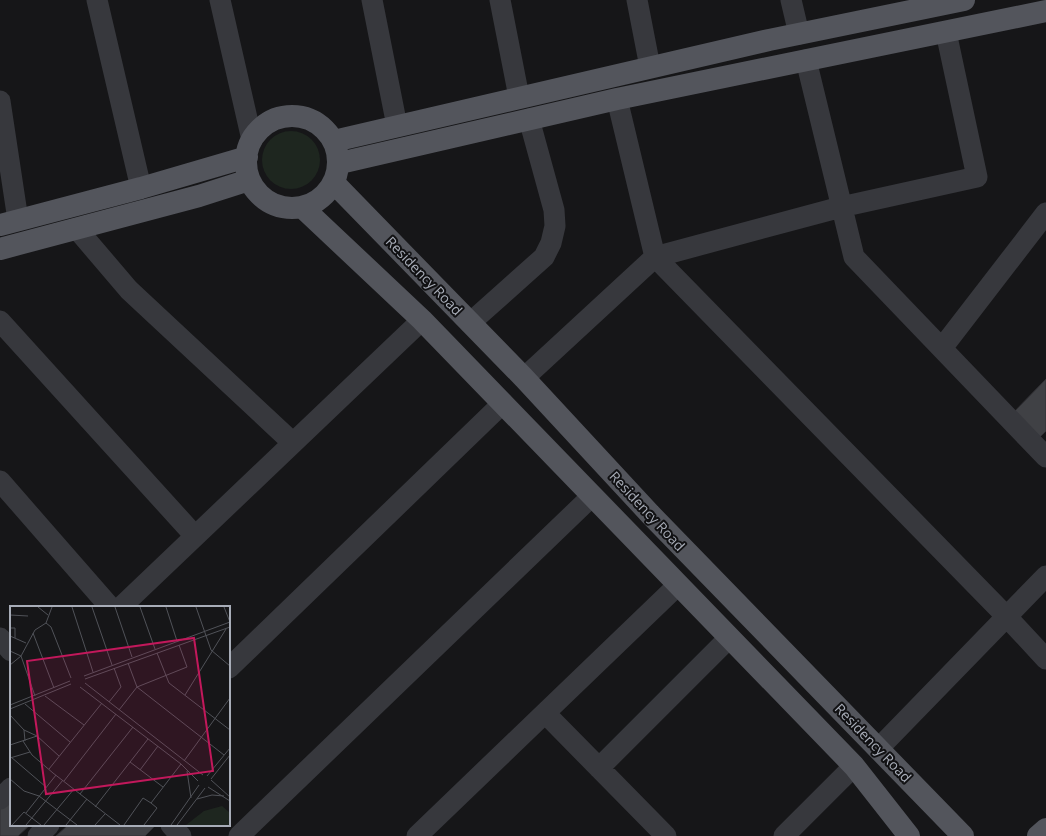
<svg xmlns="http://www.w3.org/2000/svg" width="1046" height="836" viewBox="0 0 1046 836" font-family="'Open Sans',sans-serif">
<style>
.green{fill:#1e261f}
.building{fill:#404145;stroke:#303034}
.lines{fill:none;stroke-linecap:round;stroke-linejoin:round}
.minor{stroke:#37383d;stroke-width:21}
.major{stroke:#53555c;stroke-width:22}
.labels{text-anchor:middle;stroke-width:4;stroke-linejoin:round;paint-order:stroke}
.street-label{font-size:14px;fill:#a8adb8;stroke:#111113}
.inset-road{fill:none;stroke:#505258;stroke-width:1}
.view{fill:#c2185b;fill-opacity:0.15;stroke:#c2185b;stroke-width:2}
.inset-edge{fill:none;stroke:#a8adb8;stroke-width:2}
</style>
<rect width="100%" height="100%" fill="#161618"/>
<!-- green -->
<path class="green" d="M262 160a29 29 0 1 1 58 0a29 29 0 1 1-58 0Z"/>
<!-- building -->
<path class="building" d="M1046 379V431L1036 441 1011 415Z
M11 795V825H30L18 836H0V805Z
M68 825H156L145 836H56Z"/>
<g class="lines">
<!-- minor -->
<path class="minor" d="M97 0 141 188
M220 0 252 140
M372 0 397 126
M500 0 519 97
M637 0 650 67
M791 0 799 34
M806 60 854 257 1046 457
M617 99 655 257 1007 617 1046 659
M0 101 18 220
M77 229 129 290 293 443
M0 321 195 536
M470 323 544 257 551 243 555 226 554 210 529 119
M942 348 1046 213
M524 378 655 257 841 207 977 177 946 32
M0 481 110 607
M121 607 422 320
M0 638 11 651
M229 668 503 403
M545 713 666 836
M878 749 1046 576
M599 768 729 638
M0 799 11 788
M171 825 181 836
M38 836 49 825
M239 836 592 496
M417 836 678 585
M784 836 854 766"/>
<!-- major -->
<path class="major" d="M246 162a46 46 0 1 1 92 0a46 46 0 1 1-92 0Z
M334 141 769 40 964 0
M340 163 617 99 1046 11
M334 183 524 378 650 514 963 836
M302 207 422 320 854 766 909 836
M0 225 141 188 247 157
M0 249 199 196 249 180
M1038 836 1046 829"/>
</g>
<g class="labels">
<!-- street labels -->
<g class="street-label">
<text transform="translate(424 276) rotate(46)" y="5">Residency Road</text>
<text transform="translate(647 511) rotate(47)" y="5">Residency Road</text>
<text transform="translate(873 743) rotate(46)" y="5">Residency Road</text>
</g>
</g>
<!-- overview -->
<g transform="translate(10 606)">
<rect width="220" height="220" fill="#161618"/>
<path d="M212 200 220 207V219H176L194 205Z" fill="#1e261f"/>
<path class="inset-road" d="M28 1 38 9M62 1 83 66M82 1 102 59M105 1 122 51M130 1 145 43M156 1 167 35M186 1 201 44 220 60M214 1 220 16M0 9 18 10M36 17 42 1M0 22H5V32M23 27 44 82M0 30 16 37M0 45 11 50 25 90M147 47 159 77 220 124M118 57 127 81 214 149M0 59 11 50 25 24 36 17 41 21 61 72M74 70 220 16M75 73 220 21M75 77 193 169M70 81 171 158 188 175M175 89 216 23M35 90 74 119M99 96 111 81 104 62M15 98 60 136M0 99 60 75M0 103 61 78M109 104 127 81 177 61 169 39M0 109 14 124 15 135M14 124 27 130 49 150M13 135 22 149 43 167 110 219M0 139 27 130M1 151 36 181M0 152 20 146M174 155 220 92M120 156 153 181M39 163 92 97M130 164 148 140M177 165 181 192M197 170 220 142M0 173 14 185 29 190 67 219M201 173 220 149M201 174 220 191M54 175 106 108M198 181 220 195M70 188 123 121M187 193 202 189 214 190M85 201 138 133M16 207 46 169M2 219 14 206 31 219M16 219 53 174M34 219 64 183M56 219 77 193M85 219 95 208M114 219 133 192 141 197 171 158M134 219 147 202 141 197M161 219 189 179M167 219 195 182"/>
<path class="view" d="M184 32 203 165 36 188 17 55Z"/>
<rect width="220" height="220" class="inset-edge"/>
</g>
</svg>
